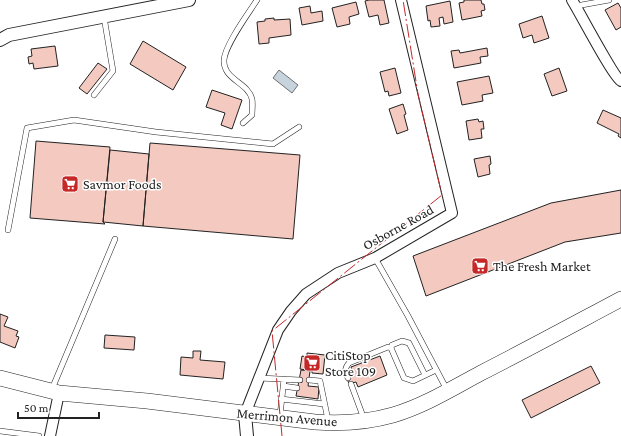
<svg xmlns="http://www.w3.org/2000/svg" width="621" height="436" viewBox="0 0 621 436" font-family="'Crimson Pro',serif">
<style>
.water{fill:#c7d3dd;stroke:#6f6f6f}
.building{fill:#f3c9c0;stroke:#222}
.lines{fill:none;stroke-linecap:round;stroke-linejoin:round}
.service-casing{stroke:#222;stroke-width:6}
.minor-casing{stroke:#222;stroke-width:12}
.tertiary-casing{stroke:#222;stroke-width:14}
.primary-casing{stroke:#222;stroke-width:16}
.service{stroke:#fff;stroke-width:5}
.minor{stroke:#fff;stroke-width:10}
.tertiary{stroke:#fff;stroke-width:12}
.primary{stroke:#fff;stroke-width:15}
.power{stroke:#c62828;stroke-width:1;stroke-dasharray:14 3 2 3;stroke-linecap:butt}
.labels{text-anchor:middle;stroke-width:3;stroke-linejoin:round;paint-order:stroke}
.poi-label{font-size:14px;fill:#222;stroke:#fff;text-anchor:start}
.street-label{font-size:14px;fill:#222;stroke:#fff}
</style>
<rect width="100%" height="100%" fill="#fff"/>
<!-- water -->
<path class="water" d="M279 70 298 85 292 93 273 78Z"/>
<!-- building -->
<path class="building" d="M369 0H384L389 23 380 25 378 15 369 17 365 1Z
M464 0H481L482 4H484L485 10 481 11 482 16 462 20 459 3 464 2Z
M450 1 453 22 444 24 443 17 439 18 440 26 431 27 430 20 428 21 426 6Z
M356 2 359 14 349 17 350 24 337 27 332 8Z
M618 3 621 8V27L616 30 605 10Z
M310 6 311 13 322 11 323 21 302 25 299 8Z
M542 16 549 38 534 43 532 35 523 38 519 24Z
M274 18V20L290 19 291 35 269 38V43L259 44 257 22 265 21V19Z
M143 41 186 67 173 90 130 64Z
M55 46 58 66 34 69 33 63 29 64 28 57 32 56 31 49Z
M487 48 488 56 480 57 481 63 454 68 451 51 459 50 460 53Z
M98 63 107 69 87 94 79 88Z
M395 68 401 93 389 96 388 91 385 92 380 72Z
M559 68 567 91 552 96 544 74Z
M489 76 493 93 482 95 483 101 462 105 457 82Z
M212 90 242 100 232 129 221 125 225 113 206 107Z
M403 104 406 114 404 115 408 130 397 134 389 109Z
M603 110 621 118V138L618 136 619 134 597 123Z
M478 119 479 122 483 121 484 129H481L482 138 469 140 466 121Z
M36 141 110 147 103 222 105 224 30 218Z
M150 143 300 155 293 239 143 226Z
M110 150 149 154 143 226 103 222Z
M490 156 491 164 489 165 490 174 478 177 474 159Z
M621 190V233L565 242 426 296 413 256 551 203Z
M0 314 8 317 4 326 18 331 16 336 19 337 15 348 0 342Z
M105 335 135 337 134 350 104 348Z
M193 351H201L200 360 225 362 223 379 180 375 181 357 193 358Z
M307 353 325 355 323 374 312 373V371L300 369 302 356 307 357Z
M380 356 387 375 358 387 356 382 349 384 347 378 354 375 351 367Z
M591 366 600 383 531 418 522 400Z
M301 370 310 371 308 386 319 387 318 399 296 396Z"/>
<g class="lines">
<!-- service casing -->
<g class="service-casing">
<path id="service" d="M576 6 609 0
M94 95 113 71 104 17
M243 123 252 115C252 110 253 104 252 99 248 82 223 80 224 60 225 45 248 14 257 0
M8 230 27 128 74 120 156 132 273 144 299 127
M375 258 408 316 447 390
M391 348 404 378 413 381 436 370
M391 348 392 345 402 341 409 343 425 375
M259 378 300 380
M348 378C345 372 344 369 349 363L388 347 391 348
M309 380 320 381 328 420
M351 384 364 419
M283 386 297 388
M52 389 115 239
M281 399 324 404
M280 415 284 379
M0 431 39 436"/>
</g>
<!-- minor casing -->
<g class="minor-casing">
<path id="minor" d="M572 0C579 11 614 78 621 81
M245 414 278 330 291 311 306 294 338 273 375 258 452 213 401 0
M50 436 59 393"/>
</g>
<!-- tertiary casing -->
<g class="tertiary-casing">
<path id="tertiary" d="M0 40 9 35 189 0
M245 414 247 436"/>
</g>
<!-- primary casing -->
<g class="primary-casing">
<path id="primary" d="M0 378 59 393 147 401 315 422C341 424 368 422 393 415 424 406 453 388 481 373 528 349 574 324 621 299"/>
</g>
<!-- service -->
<use href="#service" class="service"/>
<!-- minor -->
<use href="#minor" class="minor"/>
<!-- tertiary -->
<use href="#tertiary" class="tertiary"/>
<!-- primary -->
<use href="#primary" class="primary"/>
<!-- power -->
<path class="power" d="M282 436 272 331 442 195 418 94 403 0"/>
</g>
<!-- icons -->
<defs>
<g id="supermarket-square" transform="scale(0.9)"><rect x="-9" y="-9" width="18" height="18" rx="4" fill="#c62828" stroke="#fff"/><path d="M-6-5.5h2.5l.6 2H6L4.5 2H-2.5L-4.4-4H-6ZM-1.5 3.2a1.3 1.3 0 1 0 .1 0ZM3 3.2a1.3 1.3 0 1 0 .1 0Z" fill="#fff"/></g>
</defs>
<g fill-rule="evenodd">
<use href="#supermarket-square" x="70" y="184"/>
<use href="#supermarket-square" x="480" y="266"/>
<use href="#supermarket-square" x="312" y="363"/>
</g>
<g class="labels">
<!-- poi labels -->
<g class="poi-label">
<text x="83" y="189">Savmor Foods</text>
<text x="493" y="271">The Fresh Market</text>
<text x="325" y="360">CitiStop<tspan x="325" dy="16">Store 109</tspan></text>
</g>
<!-- street labels -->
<g class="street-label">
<text transform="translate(398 227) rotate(-29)" y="5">Osborne Road</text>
<text transform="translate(287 417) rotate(5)" y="5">Merrimon Avenue</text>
</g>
</g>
<!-- scale -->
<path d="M18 412v6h81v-6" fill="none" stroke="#222222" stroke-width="2"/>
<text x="24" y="412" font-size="12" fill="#222222" stroke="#ffffff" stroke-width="3" paint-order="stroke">50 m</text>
</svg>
